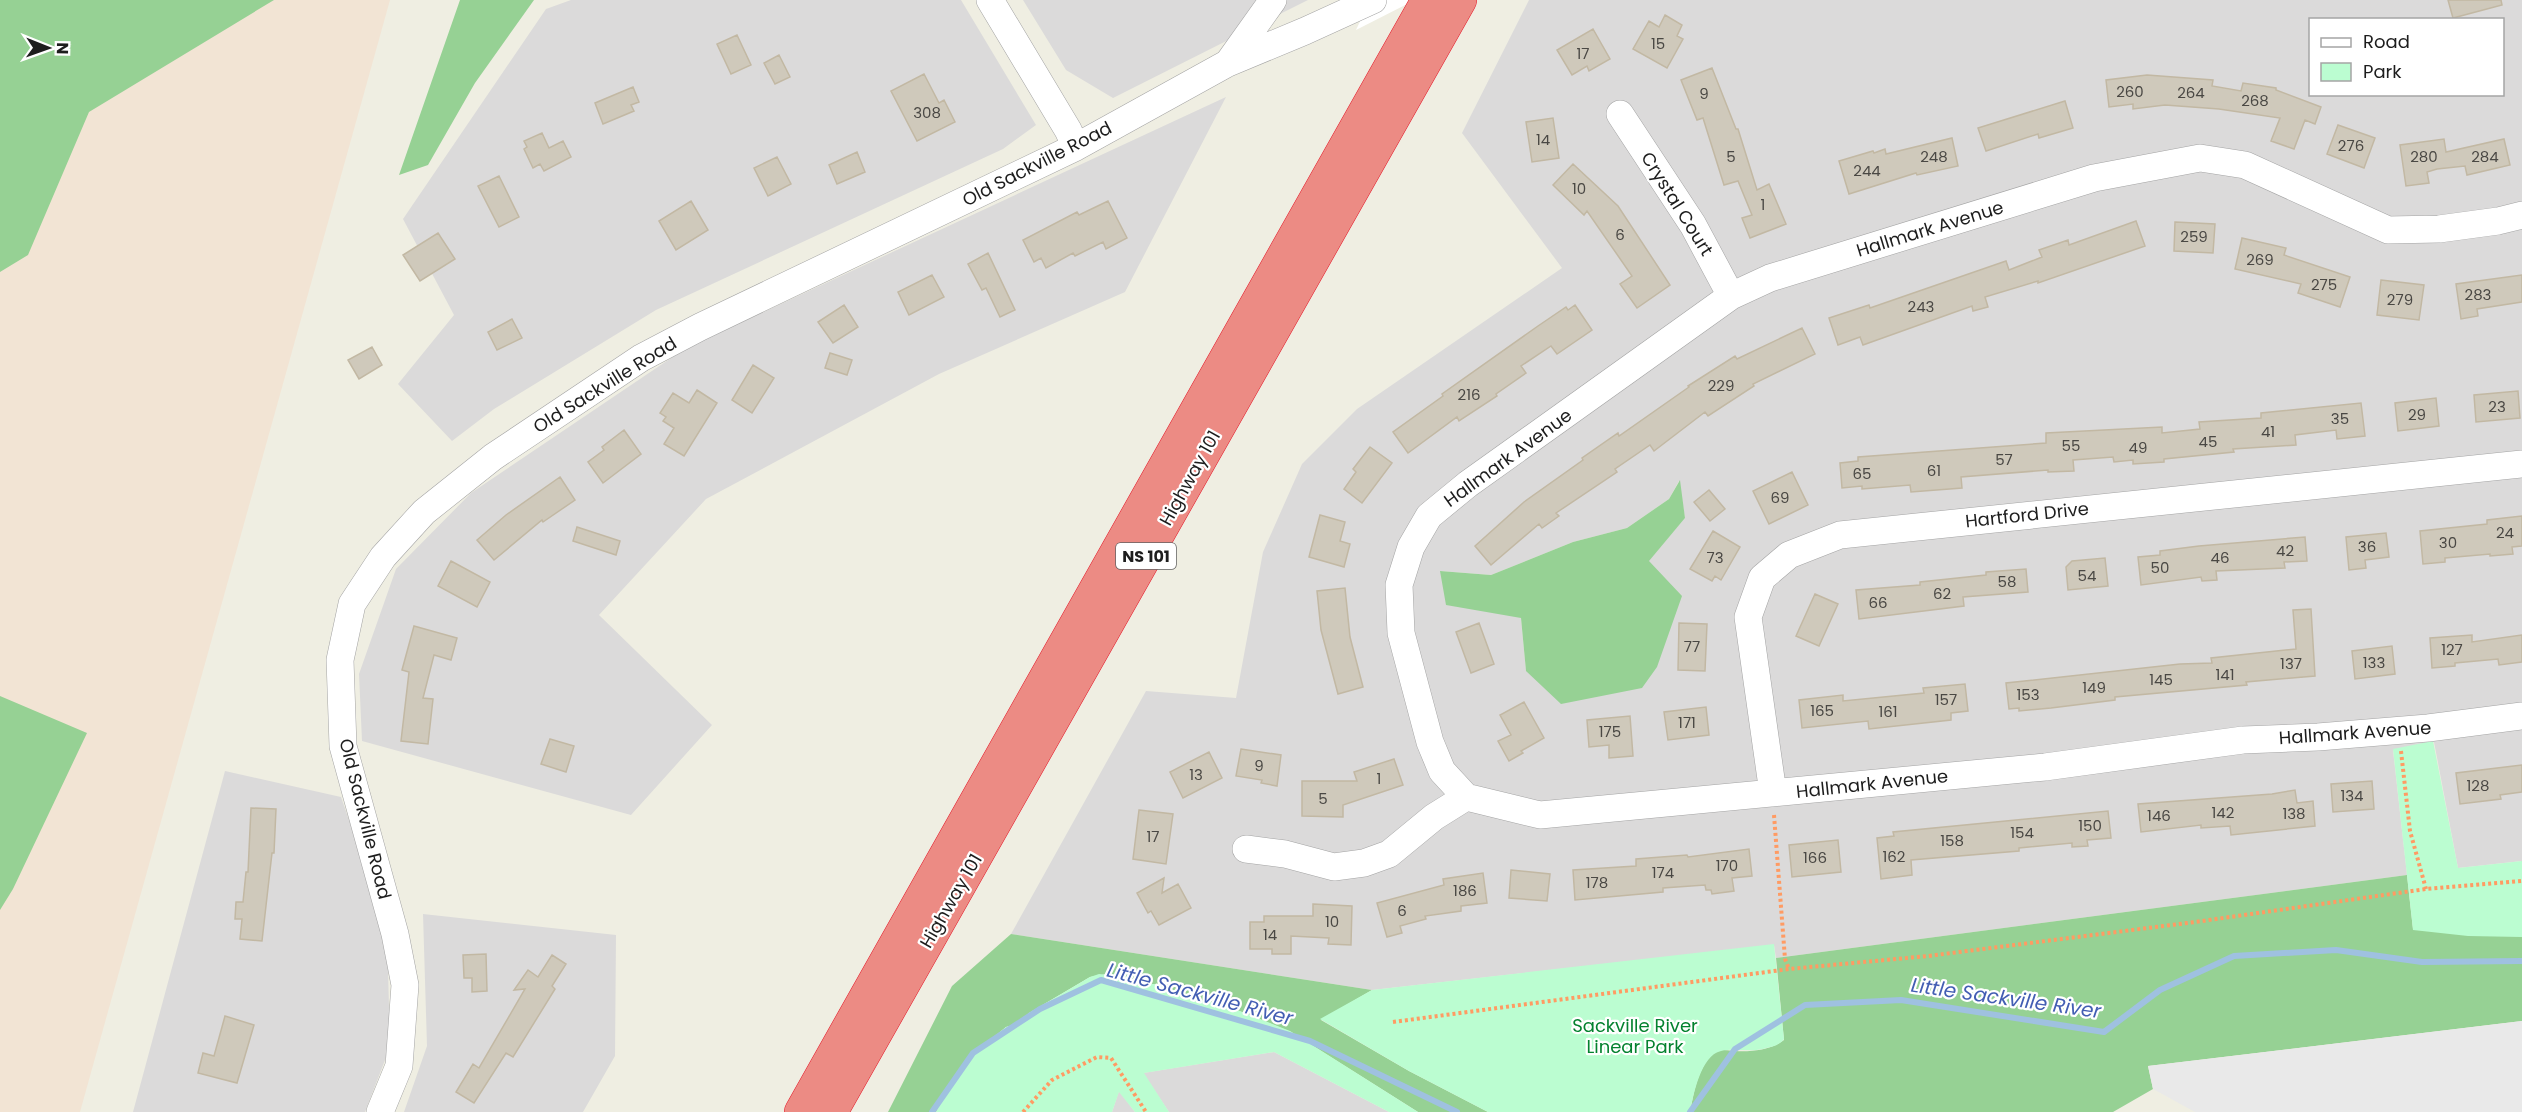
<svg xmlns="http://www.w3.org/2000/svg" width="2522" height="1112" viewBox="0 0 2522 1112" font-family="Poppins,sans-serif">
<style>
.residential{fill:#dbdada;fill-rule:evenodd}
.military{fill:#f2e4d4}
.forest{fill:#96d194}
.park{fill:#bbfdd1}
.parking{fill:#e9e9e9}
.pier{fill:#fff}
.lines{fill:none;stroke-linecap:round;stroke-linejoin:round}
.stream{stroke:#9fc1e0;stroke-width:6}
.building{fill:#cfc9bb;stroke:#c2b8a3;stroke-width:1.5}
.minor-casing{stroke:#a4a4a4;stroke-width:28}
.highway-casing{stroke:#e41829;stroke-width:34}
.path{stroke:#ff9b63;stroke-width:4;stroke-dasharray:3 3;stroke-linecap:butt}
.minor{stroke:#fff;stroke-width:27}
.highway{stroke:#ec8b84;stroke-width:33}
.labels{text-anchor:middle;stroke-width:4.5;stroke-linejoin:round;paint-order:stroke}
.number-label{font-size:15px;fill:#4a4844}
.shield{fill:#fff;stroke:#616161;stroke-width:1.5}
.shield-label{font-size:16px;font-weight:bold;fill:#1d1d1d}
.street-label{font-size:18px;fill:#1d1d1d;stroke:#fff}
.park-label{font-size:18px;fill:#04822f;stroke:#fff}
.water-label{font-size:20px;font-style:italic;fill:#435eb3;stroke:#fff}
</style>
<rect width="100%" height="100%" fill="#efeee2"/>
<!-- residential -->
<path class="residential" d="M571 0H961L1036 125 1003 149 656 310 494 409 452 441 398 384 454 315 403 219 546 9Z
M1023 0H1308L1113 98 1066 70Z
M1529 0H2522V861L2458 868 2434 742 2393 750 2407 875 1776 958 1774 945 1372 990 1011 934 1146 691 1236 698 1263 552 1302 464 1357 409 1562 268 1462 133ZM2310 20H2502V94H2310ZM1679 481 1685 518 1648 561 1526 671 1521 618 1441 571 1491 575 1573 542 1627 528 1669 499Z
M1226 97 1125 292 939 374 706 499 599 615 712 725 631 815 362 741 359 674 396 569 471 493 686 348Z
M225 771 341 797 387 931 390 1047 365 1112H133Z
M423 914 616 935 615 1056 583 1112H404L427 1046Z
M1274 1052 1389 1112H1169L1143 1073Z
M1119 1091 1135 1112H1112Z"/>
<!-- military -->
<path class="military" d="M0 0H390L80 1112H0Z"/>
<!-- forest -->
<path class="forest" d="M0 0H274L89 112 28 255 0 272Z
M460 0H534L475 83 428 165 399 175Z
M1680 480 1685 518 1649 561 1682 596 1657 667 1642 688 1561 704 1526 671 1521 618 1446 605 1440 571 1491 575 1573 542 1627 528 1669 499Z
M0 696 87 733 13 889 0 910Z
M2522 861V1021L2148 1066 2153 1089 2113 1112H1690C1694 1093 1698 1064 1716 1052 1722 1048 1729 1051 1735 1051 1751 1052 1771 1050 1784 1040L1776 958 2407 875 2413 929 2434 931Z
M1011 934 1372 990 1321 1020 1409 1071 1488 1112H1418L1291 1032 1227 1006 1183 996 1165 985 1141 983 1128 977 1107 974 1090 977 1029 1013 1017 1024 1006 1027 978 1050 944 1097 936 1112H888L952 986Z"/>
<!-- park -->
<path class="park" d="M2433 741 2458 868 2522 861V937L2468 936 2413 930 2393 749Z
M1774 944 1784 1039C1779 1046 1771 1047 1763 1049 1749 1052 1734 1048 1721 1051 1701 1055 1693 1096 1690 1112H1488L1409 1071 1320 1019 1372 990Z
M1099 974 1128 977 1141 983 1165 985 1183 996 1227 1006 1290 1031 1418 1112H1389L1274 1052 1144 1073 1169 1112H1135L1119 1092 1112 1112H936L944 1097 978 1050 1006 1027 1017 1024 1029 1013 1090 977Z"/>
<!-- parking -->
<path class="parking" d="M2522 1021V1112H2195L2153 1089 2148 1066Z"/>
<!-- pier -->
<path class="pier" d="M1370 0H1415L1356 30Z"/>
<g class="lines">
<!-- stream -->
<path class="stream" d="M932 1112 973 1053 1040 1009 1101 980 1310 1041 1457 1112
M1690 1112 1735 1049 1805 1005 1901 1000 2104 1032 2160 990 2234 956 2336 950 2422 962 2522 961"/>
</g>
<!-- building -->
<path class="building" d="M2448 0H2501L2502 5 2453 18Z
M1665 15 1682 25 1677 36 1683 39 1667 68 1633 49 1649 21 1659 27Z
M1593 29 1610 59 1589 71 1587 66 1572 75 1557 50Z
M737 35 751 65 731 74 717 44Z
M779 55 790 77 775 84 764 63Z
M1712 68 1736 129H1738L1757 190 1769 184 1786 224 1750 238 1742 218 1752 215 1738 181 1724 185 1703 118 1697 120 1681 80Z
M924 74 939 103 944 100 955 122 917 141 891 91Z
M2147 75 2213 80 2212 86 2241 91 2243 83 2276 88V90L2321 107 2315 124 2305 120 2294 149 2271 141 2280 118 2219 109 2165 105 2133 109V104L2109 107 2106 80Z
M633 87 639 102 631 105 634 111 603 124 595 103Z
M2065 101 2073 128 2039 138 2038 134 1986 151 1978 128Z
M1553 118 1559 158 1532 162 1526 122Z
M2338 125 2375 138 2364 168 2327 154Z
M542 133 549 148 563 141 571 157 544 171 540 164 533 168 524 149 527 147 524 141Z
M1952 138 1958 166 1917 175 1916 173 1849 194 1839 161 1873 151 1874 153 1885 149 1886 154Z
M2444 139 2446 152 2504 139 2510 165 2467 175 2465 166 2437 169 2427 172 2429 183 2406 186 2400 145Z
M857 152 865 172 837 184 829 165Z
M777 157 791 184 768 196 754 168Z
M1573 164 1618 206 1670 285 1637 308 1620 284 1632 276 1587 211 1584 215 1553 185Z
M499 176 519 217 499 227 478 186Z
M691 201 708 230 676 250 659 221Z
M1108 201 1127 238 1106 249 1103 242 1075 256 1073 253 1046 268 1041 258 1034 262 1023 240 1077 212 1079 215Z
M2136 221 2145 246 2038 283V281L1985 297 1988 307 1973 311 1972 306 1863 345 1860 337 1838 345 1829 318 1869 305 1870 308 2006 261 2009 270 2042 257 2039 250 2068 240 2069 245Z
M2175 222 2215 224 2213 253 2174 251Z
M438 233 455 259 420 281 403 255Z
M2242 238 2286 248 2284 255 2350 277 2340 307 2298 293 2301 284 2235 269Z
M988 253 1015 310 1000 317 986 288 982 290 968 264Z
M932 275 944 297 909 315 898 292Z
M2522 275V302L2477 309 2478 316 2461 319 2456 284Z
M2381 280 2424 285 2419 320 2377 315Z
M844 305 858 327 833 343 818 322Z
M1575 305 1592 330 1557 354 1551 346 1521 366 1526 373 1496 394 1497 396 1459 421 1457 417 1408 453 1393 432 1443 396 1442 394 1538 326 1566 307 1568 310Z
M512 319 522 338 497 350 488 332Z
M1802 328 1815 354 1753 384 1754 386 1708 416 1705 412 1654 451 1650 445 1615 469 1617 472 1556 513 1559 516 1542 528 1539 524 1491 565 1475 546 1524 502 1583 460 1582 458 1618 433 1619 436 1689 387 1688 386 1735 356 1737 359Z
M372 347 382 365 359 379 348 360Z
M830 353 852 360 847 375 825 368Z
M753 365 774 378 752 413 732 400Z
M697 390 717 403 684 456 664 444 674 428 663 421 666 417 660 413 673 393 689 403Z
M2518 391 2520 418 2476 422 2474 395Z
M2436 398 2439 426 2398 431 2395 403Z
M2361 403 2365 436 2337 439 2336 430 2295 435 2296 445 2233 449 2234 452 2164 459V462L2133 464V460L2114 462 2113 457 2073 460 2074 471 2048 472V470L1961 477 1962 488 1911 492 1910 485 1862 489V486L1842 488 1840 463 1858 461V457L2046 443V433L2162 427V433L2200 429 2199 422 2261 418V413Z
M624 430 641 454 603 483 588 462 604 450 602 447Z
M1370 447 1392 463 1362 503 1344 489 1356 472 1353 469Z
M1792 472 1808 505 1769 524 1753 491Z
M560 477 575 500 543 522 542 520 494 560 477 540 506 515Z
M1709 490 1725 509 1710 521 1694 502Z
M1320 515 1345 522 1340 541 1350 544 1344 567 1309 557Z
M2522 516V546L2512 547 2513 554 2490 556V554L2445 558V562L2423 564 2420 531 2487 524V520Z
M577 527 620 541 616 555 573 541Z
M1713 531 1740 547 1721 580 1715 576 1712 581 1690 569Z
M2386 533 2389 557 2365 560 2366 568 2349 570 2346 537Z
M2305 537 2307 561 2284 562 2285 568 2216 571 2217 580 2202 581 2201 577 2141 585 2138 557 2160 555V551L2199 546Z
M2105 558 2108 586 2068 590 2066 567 2072 561Z
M451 561 490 582 477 607 438 586Z
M2026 569 2028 592 1963 597 1964 606 1859 619 1856 590 1920 585V582L1986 575V572Z
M1345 588 1350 637 1363 687 1338 694 1321 630 1317 591Z
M1815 594 1838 604 1819 646 1796 636Z
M2311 609 2315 676 2246 682 2247 685 2115 697V700L2051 708 2019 711V708L2009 709 2006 683 2180 664 2212 663 2211 658 2296 649 2293 610Z
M1479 623 1494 664 1471 673 1456 632Z
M1679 623 1707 624 1705 671 1678 670Z
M414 626 457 638 451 660 434 655 423 698 433 699 428 744 401 741 409 672 402 670Z
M2472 635V642L2522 635V662L2499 665 2498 659 2455 663V666L2432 668 2430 638Z
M2392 646 2395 674 2355 679 2352 651Z
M1965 684 1968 711 1951 713V720L1869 729 1868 721 1802 728 1799 700 1843 695V701L1924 693 1923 688Z
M1524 702 1544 738 1521 751 1523 753 1509 761 1498 741 1511 735 1500 715Z
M1706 707 1709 735 1668 740 1664 712Z
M1630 716 1633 756 1609 758V745L1589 747 1587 720Z
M550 739 574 746 566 772 541 764Z
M1241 749 1281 755 1277 786 1261 783 1262 780 1236 776Z
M1209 752 1222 778 1183 798 1170 772Z
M1394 759 1403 785 1343 805V817L1302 816V781H1357L1354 772Z
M2522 765V792L2500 795 2501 799 2460 804 2456 773Z
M2372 781 2374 809 2333 812 2331 784Z
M2295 790 2297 803 2313 801 2315 826 2231 835 2230 826 2201 828V825L2141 832 2138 804 2272 794Z
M251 808 276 809 274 853H272L262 941 240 939 242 919H235L236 902H243L246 872H248Z
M1139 810 1173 814 1166 864 1133 859Z
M2108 811 2111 838 2087 840 2088 846 2072 847V843L2019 848V851L1911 860 1912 875 1881 879 1877 838 1894 836 1893 832Z
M1838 840 1841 872 1792 877 1789 845Z
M1749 849 1752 876 1732 878 1734 891 1712 894 1711 890H1706L1705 885 1663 888V892L1575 900 1573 870 1636 866V859L1687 855 1688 857Z
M1511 870 1550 874 1547 901 1509 898Z
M1483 873 1487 903 1461 906V911L1425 916 1426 919 1400 926 1402 933 1387 937 1377 903 1444 885 1443 879Z
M1164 878 1162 893 1178 884 1191 908 1159 925 1151 911 1148 913 1137 893Z
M1313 904 1352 906 1351 945 1328 944 1329 938 1291 936V954H1272V949H1250V922H1264V916H1313Z
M486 954 487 991 472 992V978H464L463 955Z
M552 955 566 964 552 986 555 989 513 1057 506 1053 474 1103 456 1092 473 1064 479 1068 525 989 514 990 528 970 538 977Z
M225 1016 254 1025 237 1083 198 1073 203 1053 214 1056Z"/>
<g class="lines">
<!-- minor casing -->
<g class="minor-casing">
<path id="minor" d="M990 0 1068 130 1076 147
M1228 63 1273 0
M1620 114 1693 225 1731 296
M2522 215 2498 221 2439 229 2388 230 2245 165 2200 158 2094 178 1770 278 1731 296 1468 484 1429 516 1411 547 1399 585 1401 633 1430 742 1442 771 1466 797 1540 815 2045 767 2243 740 2318 737 2428 728 2522 716
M1773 793 1748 617 1762 578 1789 555 1840 535 2522 464
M1246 849 1285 854 1334 867 1364 863 1389 854 1434 817 1466 797
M380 1112 399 1066 405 985 395 934 343 746 340 660 352 604 383 557 424 512 493 457 641 358 700 327 1076 147 1228 63 1305 31 1373 0"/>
</g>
<!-- highway casing -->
<g class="highway-casing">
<path id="highway" d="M801 1112 1428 0
M831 1112 1460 0"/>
</g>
<!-- path -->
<path class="path" d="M2401 751 2410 831 2426 889
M1774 815 1785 959 1789 969
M1393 1022 1789 969 1928 956 2195 922 2426 889 2522 881
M1023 1112 1052 1080 1097 1057 1111 1058 1146 1112"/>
<!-- minor -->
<use href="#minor" class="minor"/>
<!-- highway -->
<use href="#highway" class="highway"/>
</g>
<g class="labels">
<!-- number labels -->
<g class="number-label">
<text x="1658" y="49">15</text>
<text x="1583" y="59">17</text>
<text x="2130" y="97">260</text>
<text x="2191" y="98">264</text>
<text x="1704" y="99">9</text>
<text x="2255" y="106">268</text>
<text x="927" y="118">308</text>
<text x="1543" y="145">14</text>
<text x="2351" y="151">276</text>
<text x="1731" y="162">5</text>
<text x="1934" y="162">248</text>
<text x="2424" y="162">280</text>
<text x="2485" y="162">284</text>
<text x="1867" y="176">244</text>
<text x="1579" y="194">10</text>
<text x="1763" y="210">1</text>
<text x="1620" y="240">6</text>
<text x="2194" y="242">259</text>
<text x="2260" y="265">269</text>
<text x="2324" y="290">275</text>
<text x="2478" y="300">283</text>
<text x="2400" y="305">279</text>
<text x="1921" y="312">243</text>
<text x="1721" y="391">229</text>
<text x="1469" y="400">216</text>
<text x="2497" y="412">23</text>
<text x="2417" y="420">29</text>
<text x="2340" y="424">35</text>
<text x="2268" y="437">41</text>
<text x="2208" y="447">45</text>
<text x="2071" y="451">55</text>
<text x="2138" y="453">49</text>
<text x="2004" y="465">57</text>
<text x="1934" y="476">61</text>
<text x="1862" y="479">65</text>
<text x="1780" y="503">69</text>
<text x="2505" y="538">24</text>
<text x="2448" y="548">30</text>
<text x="2367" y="552">36</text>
<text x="2285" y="556">42</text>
<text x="1715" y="563">73</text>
<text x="2220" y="563">46</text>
<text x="2160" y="573">50</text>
<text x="2087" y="581">54</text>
<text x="2007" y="587">58</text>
<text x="1942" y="599">62</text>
<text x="1878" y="608">66</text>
<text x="1692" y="652">77</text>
<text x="2452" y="655">127</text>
<text x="2374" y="668">133</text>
<text x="2291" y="669">137</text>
<text x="2225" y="680">141</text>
<text x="2161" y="685">145</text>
<text x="2094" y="693">149</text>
<text x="2028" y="700">153</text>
<text x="1946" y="705">157</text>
<text x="1822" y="716">165</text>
<text x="1888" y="717">161</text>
<text x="1687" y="728">171</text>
<text x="1610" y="737">175</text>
<text x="1259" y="771">9</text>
<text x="1196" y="780">13</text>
<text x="1379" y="784">1</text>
<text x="2478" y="791">128</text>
<text x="2352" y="801">134</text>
<text x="1323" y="804">5</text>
<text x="2223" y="818">142</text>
<text x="2294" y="819">138</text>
<text x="2159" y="821">146</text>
<text x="2090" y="831">150</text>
<text x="2022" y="838">154</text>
<text x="1153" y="842">17</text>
<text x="1952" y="846">158</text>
<text x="1894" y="862">162</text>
<text x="1815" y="863">166</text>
<text x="1727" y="871">170</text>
<text x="1663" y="878">174</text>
<text x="1597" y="888">178</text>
<text x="1465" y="896">186</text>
<text x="1402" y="916">6</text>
<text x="1332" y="927">10</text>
<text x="1270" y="940">14</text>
</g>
<!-- shield labels -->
<rect class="shield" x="1116" y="543" width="60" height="26" rx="4.5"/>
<g class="shield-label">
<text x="1146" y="562">NS 101</text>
</g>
<!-- street labels -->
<g class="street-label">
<text transform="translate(1037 164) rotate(-27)" y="6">Old Sackville Road</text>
<text transform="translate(1677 204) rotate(58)" y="6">Crystal Court</text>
<text transform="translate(1930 229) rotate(-17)" y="6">Hallmark Avenue</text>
<text transform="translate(605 385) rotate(-32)" y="6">Old Sackville Road</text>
<text transform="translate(1508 458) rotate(-36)" y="6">Hallmark Avenue</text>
<text transform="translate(1190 478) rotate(-61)" y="6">Highway 101</text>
<text transform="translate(2027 515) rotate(-6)" y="6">Hartford Drive</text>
<text transform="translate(2355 733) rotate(-4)" y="6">Hallmark Avenue</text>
<text transform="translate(1872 784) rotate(-6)" y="6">Hallmark Avenue</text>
<text transform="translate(365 819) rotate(76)" y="6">Old Sackville Road</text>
<text transform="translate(951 901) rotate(-60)" y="6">Highway 101</text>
</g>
<!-- park labels -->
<g class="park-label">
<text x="1635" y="1032">Sackville River<tspan x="1635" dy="21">Linear Park</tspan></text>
</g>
<!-- water labels -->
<g class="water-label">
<text transform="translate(1200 994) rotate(15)" y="7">Little Sackville River</text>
<text transform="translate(2006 998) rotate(8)" y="7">Little Sackville River</text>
</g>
</g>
<!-- legend -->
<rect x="2309" y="18" width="195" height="78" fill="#ffffff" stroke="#a5a5a5" stroke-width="1.5"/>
<rect x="2321" y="38" width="30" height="9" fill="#ffffff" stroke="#a5a5a5" stroke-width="1.5"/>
<text x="2363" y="48" font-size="18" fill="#1d1d1d">Road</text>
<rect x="2321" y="63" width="30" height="18" fill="#bbfdd1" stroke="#a5a5a5" stroke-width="1.5"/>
<text x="2363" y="78" font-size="18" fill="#1d1d1d">Park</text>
<!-- north arrow -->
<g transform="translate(48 48) rotate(91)" stroke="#ffffff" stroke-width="4.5" paint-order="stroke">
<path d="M0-4.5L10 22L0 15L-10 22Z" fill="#1d1d1d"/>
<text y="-9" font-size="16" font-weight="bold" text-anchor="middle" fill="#1d1d1d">N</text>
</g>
</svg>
